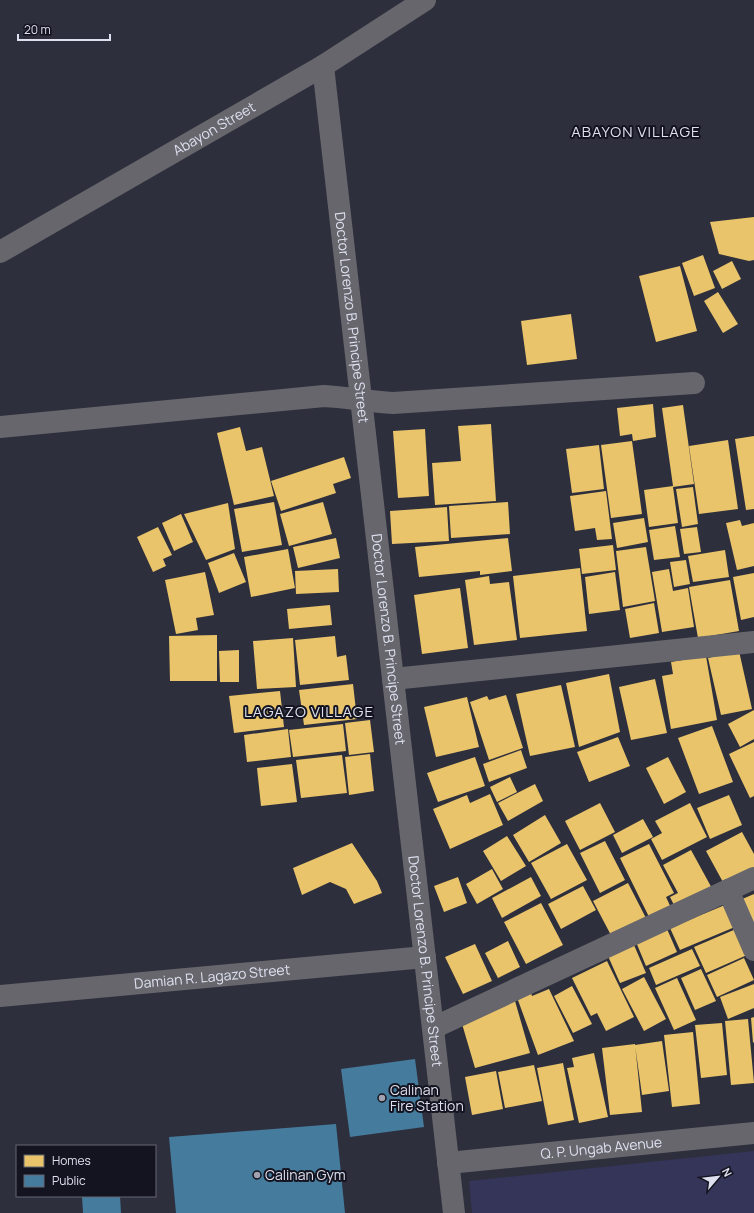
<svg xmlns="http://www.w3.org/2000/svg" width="754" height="1213" viewBox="0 0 754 1213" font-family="Manrope,sans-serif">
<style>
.green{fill:#343558}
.homes{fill:#e9c46a}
.public{fill:#457b9d}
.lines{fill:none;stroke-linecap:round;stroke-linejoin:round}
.minor{stroke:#66666c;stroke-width:22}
.poi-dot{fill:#a0a2b1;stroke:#13141f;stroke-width:1.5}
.labels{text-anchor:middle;stroke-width:4;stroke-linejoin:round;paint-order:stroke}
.street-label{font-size:14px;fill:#dee0f0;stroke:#13141f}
.poi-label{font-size:14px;fill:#dee0f0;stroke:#13141f;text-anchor:start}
.neighbourhood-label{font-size:15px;letter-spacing:1px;fill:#dee0f0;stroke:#13141f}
</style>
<rect width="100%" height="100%" fill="#2e2f3c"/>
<!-- green -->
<path class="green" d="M754 1151V1213H472L469 1181Z"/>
<!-- homes -->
<path class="homes" d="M754 217V260L749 261 719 254 710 222Z
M703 255 715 288 694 296 682 263Z
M732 261 741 279 722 289 713 271Z
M680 266 697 331 656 342 639 276Z
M718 292 738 324 723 333 704 301Z
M571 314 577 359 527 365 521 321Z
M653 404 656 437 633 441 632 434 620 436 617 408Z
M683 405 694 484 673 487 678 523 649 527 644 490 673 486 662 408Z
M491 424 496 501 435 505 432 463 461 461 458 426Z
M240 427 246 451 262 447 274 496 234 505 217 433Z
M425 429 429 496 398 498 393 431Z
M754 436V509L746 510 735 439Z
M728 440 738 509 699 514 689 446Z
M632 441 642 514 611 518 601 445Z
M599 445 604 489 572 493 566 449Z
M344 457 351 478 333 484 336 493 281 511 271 481Z
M693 487 698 524 682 527 676 489Z
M606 491 612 539 597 540 595 528 575 531 570 496Z
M274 502 282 545 242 552 234 509Z
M323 502 332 534 289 546 280 514Z
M508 502 510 534 451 538 449 506Z
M228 503 235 549 206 560 184 514Z
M447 507 449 541 392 544 390 511Z
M181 514 193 542 174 551 162 523Z
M644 518 648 542 617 548 613 523Z
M740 520 742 526 754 523V566L737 570 726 523Z
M675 526 680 557 654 560 649 530Z
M158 527 172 555 163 559 166 566 153 572 137 537Z
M697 527 701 552 684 554 680 529Z
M336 538 340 558 298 568 293 547Z
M508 538 512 571 480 575V571L419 577 415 547Z
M613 545 616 570 582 574 579 549Z
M646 547 655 601 623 607 616 551Z
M288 549 295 588 251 597 244 557Z
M725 550 729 577 693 582 688 556Z
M234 553 246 582 219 593 208 563Z
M686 560 690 584 674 587 670 562Z
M580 568 587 631 520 638 513 576Z
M338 569 339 592 296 594 295 571Z
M669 569 673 591 688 588 694 627 662 632 652 572Z
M205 572 214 615 196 618 198 630 176 634 165 580Z
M615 572 620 610 589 614 585 577Z
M754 573V617L741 620 733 577Z
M489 576 490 584 509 582 517 640 474 645 465 580Z
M730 580 739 631 698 638 689 587Z
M460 588 468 648 422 654 414 595Z
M654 603 659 633 630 638 625 609Z
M330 605 332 625 289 629 287 609Z
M217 635V681H170L169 636Z
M335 636 337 657 346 655 349 680 300 685 295 640Z
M293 638 296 687 257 689 253 641Z
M239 650V682H220L219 651Z
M739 651 752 709 721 715 708 658Z
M706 656 717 720 671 729 662 676 673 674 671 662Z
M609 674 620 732 579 747 566 683Z
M655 679 667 733 631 740 619 687Z
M353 684 357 719 304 725 299 690Z
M561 685 575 747 530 756 516 694Z
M280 691 284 727 234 733 229 696Z
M506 695 523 748 489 760 470 702 487 696 489 700Z
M467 697 479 747 436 757 424 707Z
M754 710V739L740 747 728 724Z
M370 720 374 752 349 755 345 723Z
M343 724 346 751 293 757 289 730Z
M712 726 733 782 699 794 678 738Z
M288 729 291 757 247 762 244 735Z
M618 737 630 766 589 782 577 752Z
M754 742V796L750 798 729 754Z
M521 750 527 768 489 782 483 764Z
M370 754 374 791 349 795 345 757Z
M342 755 347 793 301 798 296 760Z
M475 757 485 786 438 802 427 773Z
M668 757 686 792 664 804 646 768Z
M292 764 297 802 261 806 257 768Z
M510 777 517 792 497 802 490 787Z
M535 784 543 801 508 821 498 803Z
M490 794 503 825 450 849 433 809 467 795 470 803Z
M729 795 742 825 710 839 697 808Z
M600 803 615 832 580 850 565 821Z
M690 803 707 837 662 860 651 839 662 833 655 821Z
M545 815 561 843 529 862 513 835Z
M643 819 653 837 622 853 613 835Z
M742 832 754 854V869L724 884 706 851Z
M507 836 526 866 501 881 483 851Z
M605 841 625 880 600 893 580 853Z
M352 843 377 881 382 893 354 904 346 889 330 882 302 895 293 868Z
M567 844 587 880 551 899 531 863Z
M649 844 674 893 666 897 673 912 652 923 620 858Z
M691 850 714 892 677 911 670 897 678 893 663 865Z
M492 869 503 889 477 904 466 884Z
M458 877 467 903 444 912 434 886Z
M531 877 541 896 502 918 492 898Z
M628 883 648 922 613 939 593 901Z
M583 886 596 910 561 929 548 904Z
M754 894V929L740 900Z
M732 902 742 924 680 950 670 928Z
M541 903 563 945 526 964 504 922Z
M743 926 754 952 706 973 694 947Z
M667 929 677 952 646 966 636 942Z
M508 941 520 967 498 978 485 953Z
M475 944 492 981 463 994 445 957Z
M634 945 646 973 620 983 608 956Z
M692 949 700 966 656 985 649 968Z
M744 958 754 980 717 997 707 975Z
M607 961 634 1017 606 1031 597 1013 591 1016 572 978Z
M701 969 716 1001 695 1010 681 978Z
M644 977 666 1019 644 1031 622 989Z
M677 978 696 1020 674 1030 655 988Z
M754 984V1008L728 1019 720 997Z
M572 986 592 1024 573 1033 554 996Z
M529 987 532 996 549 989 574 1041 538 1055 515 992Z
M515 1001 530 1053 475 1068 460 1017Z
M754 1017V1042L753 1043 751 1018Z
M748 1019 754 1083 731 1085 725 1021Z
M722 1023 727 1075 701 1078 695 1025Z
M693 1032 700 1104 672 1107 664 1035Z
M662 1041 669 1091 642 1095 635 1045Z
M635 1044 642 1112 610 1115 602 1048Z
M594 1053 608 1117 579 1123 567 1068 574 1067 572 1058Z
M563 1063 574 1120 548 1125 537 1068Z
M534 1065 542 1101 505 1108 498 1072Z
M496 1071 503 1109 472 1115 465 1077Z"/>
<!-- public -->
<path class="public" d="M415 1059 424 1127 350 1137 341 1069Z
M336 1124 345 1213H176L169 1137Z
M82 1196H120L121 1213H83Z"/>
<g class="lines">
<!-- minor -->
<g class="minor">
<path id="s1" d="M323 66 454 1213"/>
<path id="s2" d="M0 252 323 66 425 0"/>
<path d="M0 427 324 396C347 397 369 402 393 403L694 383"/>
<path d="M393 679 754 642"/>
<path d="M728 890 754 950"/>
<path id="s3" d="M0 996 425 957"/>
<path d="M433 1028 754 878"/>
<path id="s4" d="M448 1163 754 1133"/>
</g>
</g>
<!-- markers -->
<g class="poi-dot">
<circle cx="382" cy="1098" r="4"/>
<circle cx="257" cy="1175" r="4"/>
</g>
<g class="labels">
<!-- street labels -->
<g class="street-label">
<text dy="5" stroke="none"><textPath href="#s2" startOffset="247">Abayon Street</textPath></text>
<text dy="5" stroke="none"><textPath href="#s1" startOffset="253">Doctor Lorenzo B. Principe Street</textPath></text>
<text dy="5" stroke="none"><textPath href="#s1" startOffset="577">Doctor Lorenzo B. Principe Street</textPath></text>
<text dy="5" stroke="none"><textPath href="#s1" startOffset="901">Doctor Lorenzo B. Principe Street</textPath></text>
<text dy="5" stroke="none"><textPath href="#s3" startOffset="213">Damian R. Lagazo Street</textPath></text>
<text dy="5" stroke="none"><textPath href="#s4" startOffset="154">Q. P. Ungab Avenue</textPath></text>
</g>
<!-- poi labels -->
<g class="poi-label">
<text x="390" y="1095">Calinan<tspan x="390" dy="16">Fire Station</tspan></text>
<text x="265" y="1180">Calinan Gym</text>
</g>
<!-- neighbourhood labels -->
<g class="neighbourhood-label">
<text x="636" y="137">ABAYON VILLAGE</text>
<text x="309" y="717">LAGAZO VILLAGE</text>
</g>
</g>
<!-- legend -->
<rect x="16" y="1145" width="140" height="52" fill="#13141f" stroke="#646673"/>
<rect x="24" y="1155" width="20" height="12" fill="#e9c46a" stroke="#646673"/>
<text x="52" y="1165" font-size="12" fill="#dee0f0">Homes</text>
<rect x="24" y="1175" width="20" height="12" fill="#457b9d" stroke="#646673"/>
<text x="52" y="1185" font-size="12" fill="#dee0f0">Public</text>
<!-- north arrow -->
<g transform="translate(718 1177) rotate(62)" stroke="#13141f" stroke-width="3" paint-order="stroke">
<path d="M0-3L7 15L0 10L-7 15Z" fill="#dee0f0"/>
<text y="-6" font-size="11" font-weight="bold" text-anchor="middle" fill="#dee0f0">N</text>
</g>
<!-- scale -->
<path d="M18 34v6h92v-6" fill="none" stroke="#dee0f0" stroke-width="2"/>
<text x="24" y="34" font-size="12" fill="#dee0f0" stroke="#13141f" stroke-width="3" paint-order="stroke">20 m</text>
</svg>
